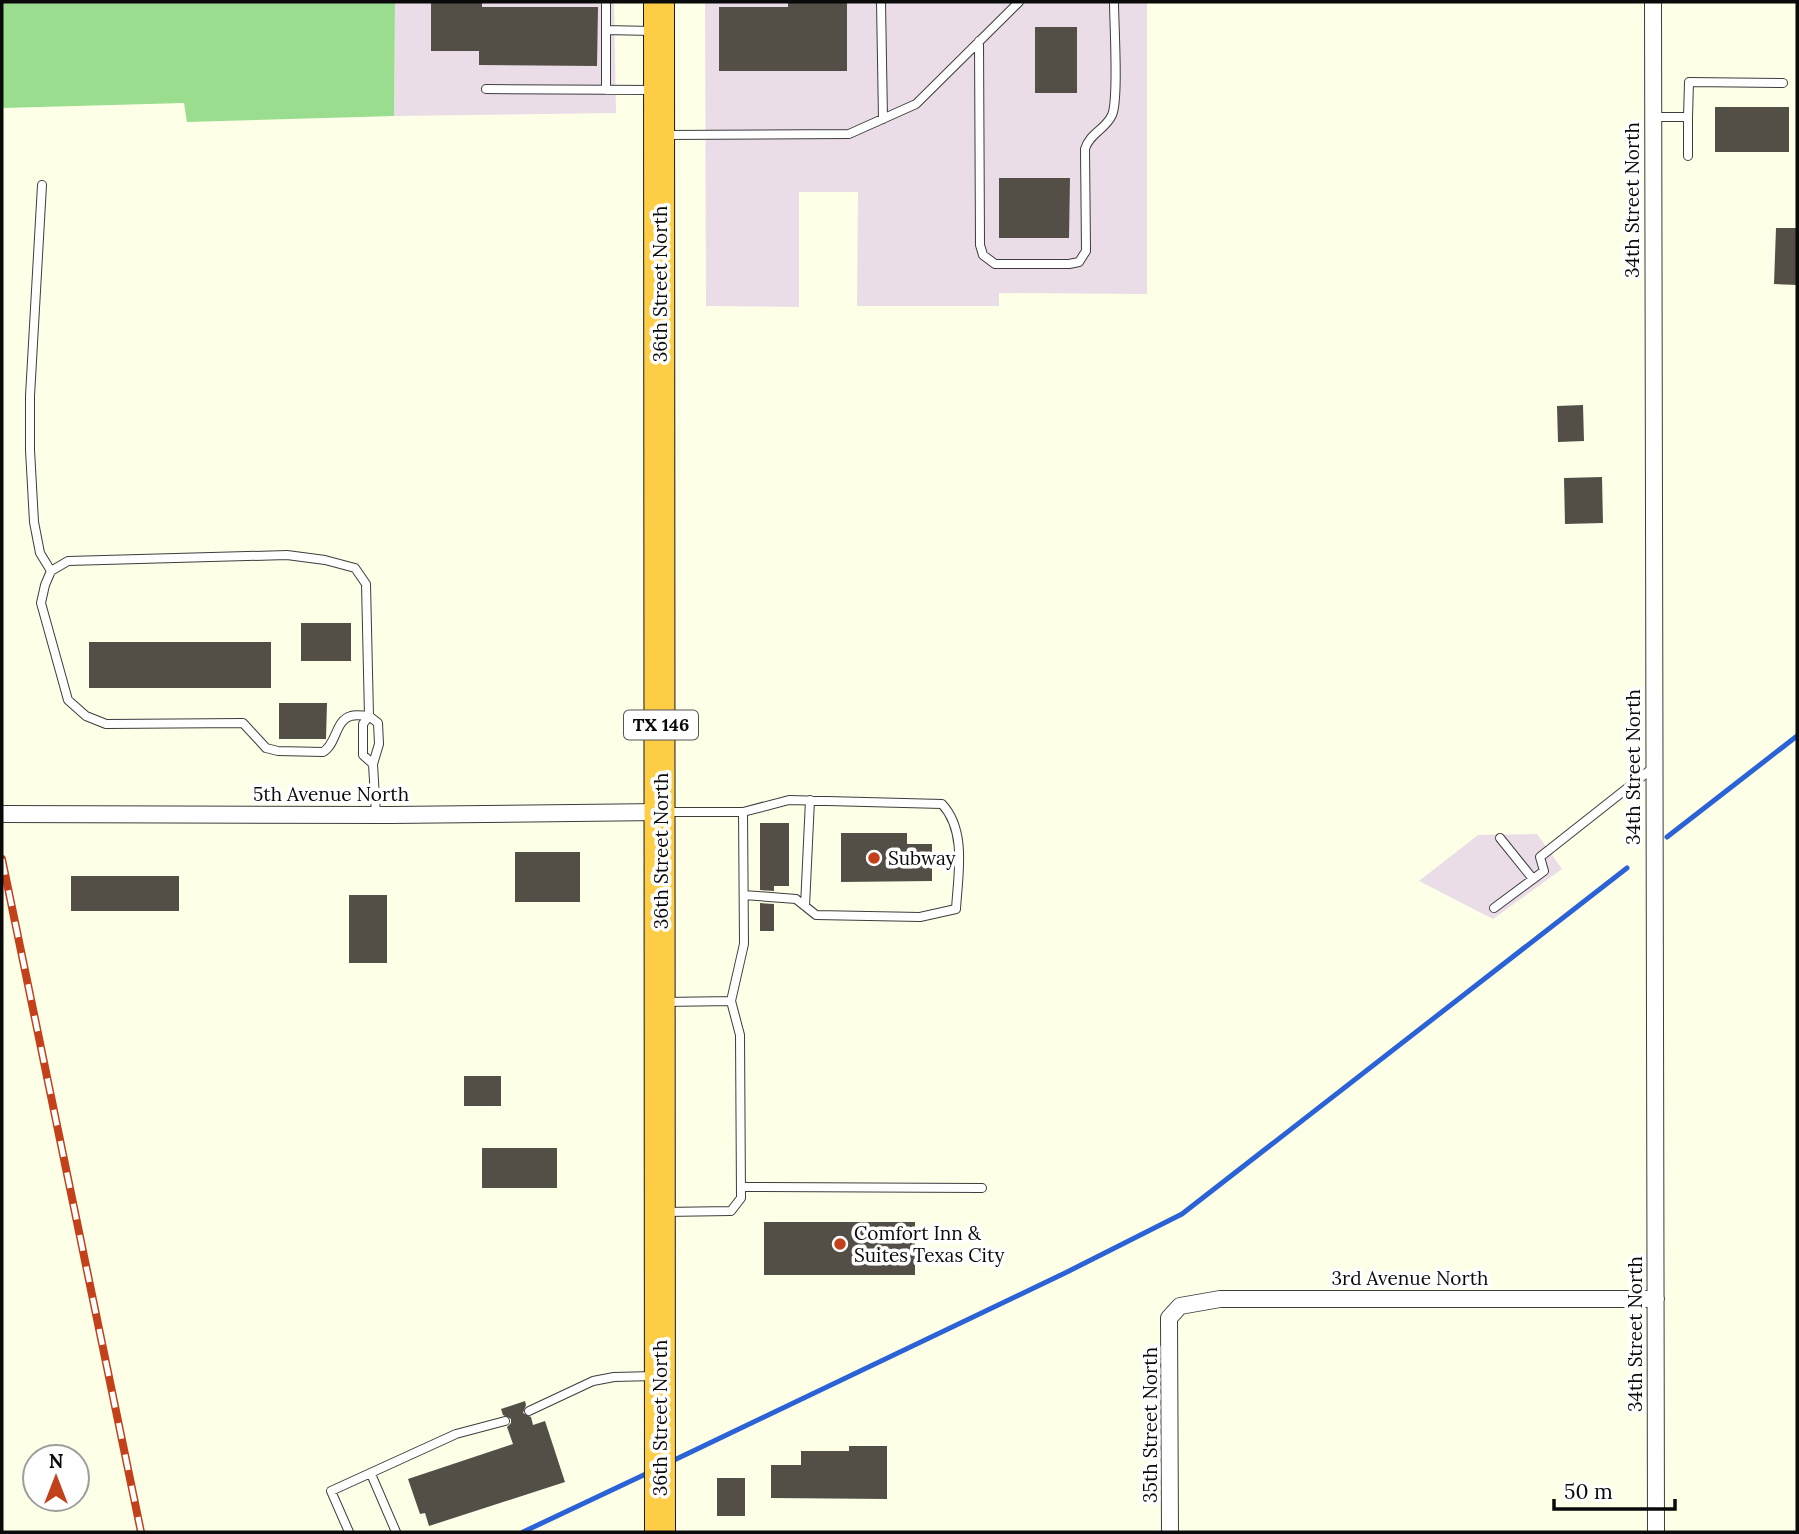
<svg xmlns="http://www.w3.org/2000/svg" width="1799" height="1534" viewBox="0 0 1799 1534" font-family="Lora,serif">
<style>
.industrial{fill:#eadde8}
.forest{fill:#9bdd8e}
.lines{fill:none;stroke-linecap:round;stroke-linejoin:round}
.stream{stroke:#2b62d6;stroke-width:5}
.building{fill:#534f46}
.lane-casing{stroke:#3d3d3d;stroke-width:10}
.street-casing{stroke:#3d3d3d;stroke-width:18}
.highway-casing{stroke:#1b1b1b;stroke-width:32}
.lane{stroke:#fff;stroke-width:8}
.street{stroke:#fff;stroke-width:16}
.highway{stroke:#fecd46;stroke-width:30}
.rail-casing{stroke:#c2411b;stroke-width:8}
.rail{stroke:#fff;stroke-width:5;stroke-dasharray:16;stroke-linecap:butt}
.poi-dot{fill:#c2411b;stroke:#fff;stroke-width:2.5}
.labels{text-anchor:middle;stroke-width:7;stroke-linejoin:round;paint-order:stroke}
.shield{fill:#fff;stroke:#545454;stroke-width:2}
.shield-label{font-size:18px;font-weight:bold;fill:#0a0a0a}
.street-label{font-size:19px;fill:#0a0a0a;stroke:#fff}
.poi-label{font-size:19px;fill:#0a0a0a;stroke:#fff;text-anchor:start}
</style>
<rect width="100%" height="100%" fill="#fdffe7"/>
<!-- industrial -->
<path class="industrial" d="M395 2H614L616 113 394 116Z
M705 2H1147V294L999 293V306H857L858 192H799V307L706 306Z
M1537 834 1562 869 1493 919 1419 881 1478 835Z"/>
<!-- forest -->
<path class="forest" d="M2 2H395L394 116 187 122 184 103 2 108Z"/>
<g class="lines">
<!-- stream -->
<path class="stream" d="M1667 837 1797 736
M668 1463 1065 1273 1182 1214 1627 868
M523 1532 650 1472"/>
</g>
<!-- building -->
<path class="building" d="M431 2H482V7H598L597 66 479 65V51H431Z
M788 2H847V71H719V7H788Z
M1035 27H1077V93H1035Z
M1715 107H1789V152H1715Z
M999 178H1070L1069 238H999Z
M1776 228H1797V285L1774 284Z
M1583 405 1584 441 1558 442 1557 406Z
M1602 477 1603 523 1565 524 1564 478Z
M301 623H351V661H301Z
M89 642H271V688H89Z
M279 703H327L326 739H279Z
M760 823H789V886H774V891L760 890Z
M841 833H907V844H932V881L841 882Z
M515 852H580V902H515Z
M71 876H179V911H71Z
M349 895H387V963H349Z
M760 903 774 904V931H760Z
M464 1076H501V1106H464Z
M482 1148H557V1188H482Z
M764 1222H915V1275H764Z
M525 1401 526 1405 523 1413 531 1417 533 1425 545 1421 565 1482 429 1526 425 1513 420 1514 408 1479 513 1444 507 1427 511 1423V1419L503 1415 501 1409Z
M849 1446H887V1499L771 1498V1465H801V1451H849Z
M717 1478H745V1516H717Z"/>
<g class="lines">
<!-- lane casing -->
<g class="lane-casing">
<path id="lane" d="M881 2 883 119
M606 30 652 31
M979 41 980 245 983 255 995 264H1069L1079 262 1086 251 1085 149C1089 134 1106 129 1112 115 1119 99 1114 24 1114 2
M486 89 655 90
M606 90V2
M1653 117H1688L1689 82 1783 83
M666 135 849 134 916 104 1019 2
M1688 156V117
M42 185 30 396V450L34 522 40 553 51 571
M287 555 325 560 355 568 366 584 369 716C364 716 356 714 351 716 335 720 337 744 323 752L278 751 266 748 243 723 106 724 86 716 68 700 41 603 45 585 51 571 68 561Z
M373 764 363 755V724L369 716 378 723 379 744 373 764 376 815
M664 812H743L744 944 731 1001 740 1035 741 1198 731 1211 664 1212
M743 812 789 800 942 804C967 831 958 875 956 909L920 917 816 915 796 899 744 895
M1500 838 1533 879
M805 906 810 800
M1494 908 1544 871 1540 857 1654 767
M664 1002 731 1001
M741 1187 982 1188
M529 1411 593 1381 614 1377 654 1376
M371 1474 396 1532
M349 1532 331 1491 456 1434 505 1421"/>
</g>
<!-- street casing -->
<g class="street-casing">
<path id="street" d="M1653 2 1656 1532
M2 814 390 815 661 812
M1170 1532 1169 1318 1180 1306 1220 1299H1656"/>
</g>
<!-- highway casing -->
<g class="highway-casing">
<path id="highway" d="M659 2 660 1532"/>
</g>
<!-- lane -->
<use href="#lane" class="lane"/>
<!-- street -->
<use href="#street" class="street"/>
<!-- highway -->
<use href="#highway" class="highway"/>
<!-- rail casing -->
<g class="rail-casing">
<path id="rail" d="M2 859 141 1532"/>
</g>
<!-- rail -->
<use href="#rail" class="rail"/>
</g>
<!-- markers -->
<g class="poi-dot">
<circle cx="874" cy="858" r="7"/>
<circle cx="840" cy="1244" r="7"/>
</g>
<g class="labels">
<!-- shield labels -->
<rect class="shield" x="624" y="710.5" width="74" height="29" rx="5"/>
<g class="shield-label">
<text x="661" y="731">TX 146</text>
</g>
<!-- street labels -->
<g class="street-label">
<text transform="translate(1632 200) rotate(-90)" y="7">34th Street North</text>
<text transform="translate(660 284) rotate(-90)" y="7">36th Street North</text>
<text transform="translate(1633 767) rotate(-90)" y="7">34th Street North</text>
<text x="331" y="801">5th Avenue North</text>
<text transform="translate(661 851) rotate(-90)" y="7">36th Street North</text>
<text x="1410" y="1285">3rd Avenue North</text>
<text transform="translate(1635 1334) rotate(-90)" y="7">34th Street North</text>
<text transform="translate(660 1418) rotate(-90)" y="7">36th Street North</text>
<text transform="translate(1150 1425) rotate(-90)" y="7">35th Street North</text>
</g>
<!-- poi labels -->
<g class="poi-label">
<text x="888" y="865">Subway</text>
<text x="854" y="1240">Comfort Inn &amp;<tspan x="854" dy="22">Suites Texas City</tspan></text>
</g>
</g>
<!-- border -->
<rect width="1799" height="1534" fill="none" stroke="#0a0a0a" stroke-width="7"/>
<!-- north arrow -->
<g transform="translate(56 1478)"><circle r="33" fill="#ffffff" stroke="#9d9d9d" stroke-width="2"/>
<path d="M0-5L12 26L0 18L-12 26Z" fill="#c2411b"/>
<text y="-10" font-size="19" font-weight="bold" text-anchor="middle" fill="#0a0a0a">N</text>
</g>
<!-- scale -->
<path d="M1554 1499v10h121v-10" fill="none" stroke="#0a0a0a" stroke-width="3.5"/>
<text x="1564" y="1499" font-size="21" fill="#0a0a0a" stroke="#ffffff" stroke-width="5" paint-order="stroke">50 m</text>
</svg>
